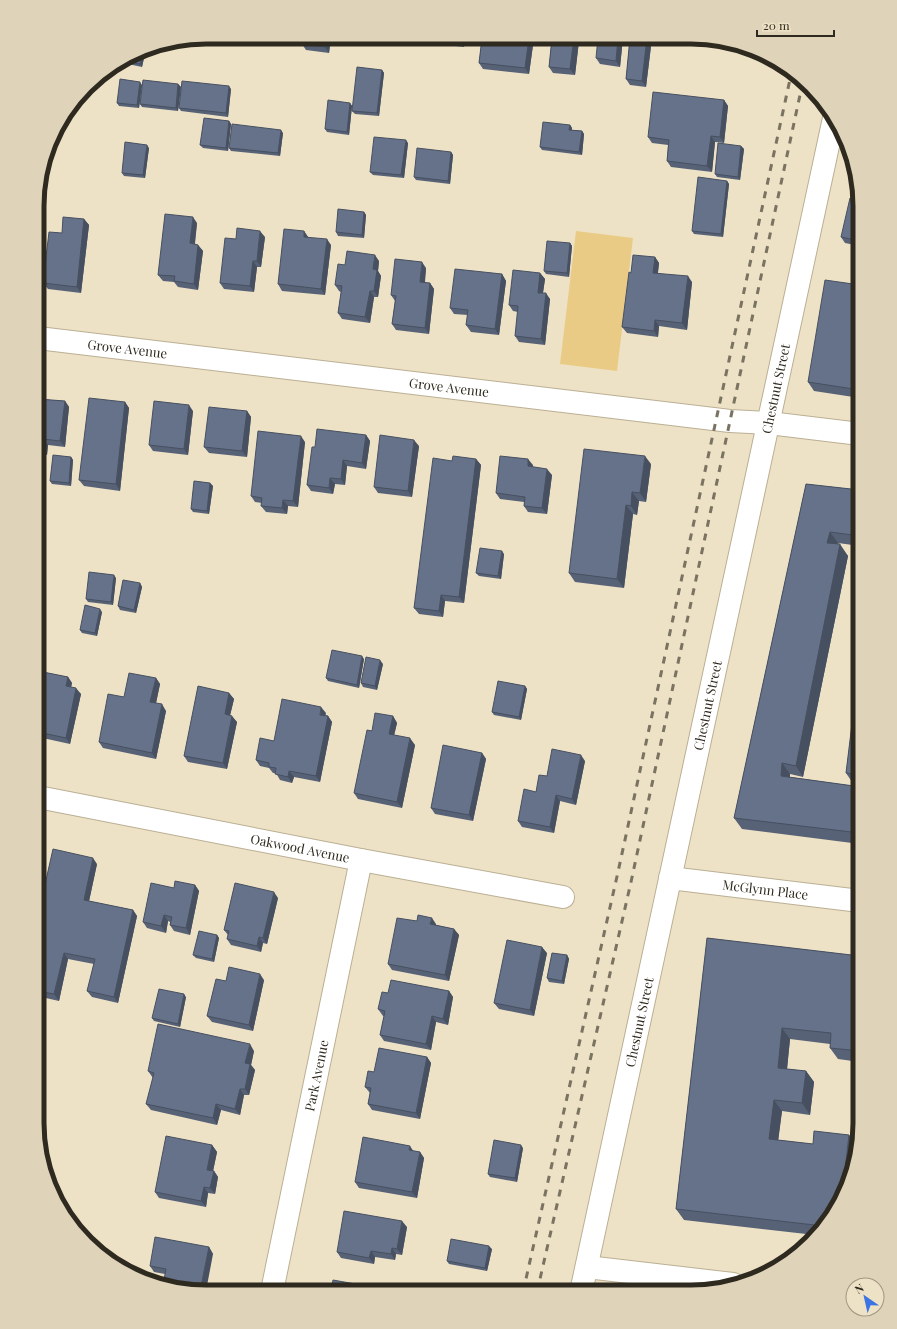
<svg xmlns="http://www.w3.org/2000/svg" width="897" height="1329" viewBox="0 0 897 1329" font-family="'Playfair Display',serif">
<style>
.green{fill:#e9cb85}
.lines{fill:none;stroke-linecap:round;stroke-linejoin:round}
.minor-casing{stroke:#bbaf94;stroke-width:24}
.minor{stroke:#fff;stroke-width:22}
.rail{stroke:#7a7361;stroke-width:3;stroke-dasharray:7 7;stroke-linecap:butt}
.wall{fill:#576277}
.shaded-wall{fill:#475061}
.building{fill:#65728a;stroke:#475061}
.labels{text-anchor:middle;stroke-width:4;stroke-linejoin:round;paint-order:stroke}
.street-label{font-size:13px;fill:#2f2a1f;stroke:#eee2c6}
.rim{fill:none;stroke:#2f2a1f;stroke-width:5}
</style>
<rect width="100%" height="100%" fill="#eee2c6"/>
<!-- green -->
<path class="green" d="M576 231 633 238 617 371 560 364Z"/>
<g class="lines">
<!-- minor casing -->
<g class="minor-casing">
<g id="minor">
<path id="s1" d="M38 338 730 421 769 423 860 434"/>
<path id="s2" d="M38 797 361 860 563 897"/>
<path id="s3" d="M670 878 860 901"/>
<path d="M587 1267 733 1284"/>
<path id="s4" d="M272 1291 361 860"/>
<path id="s5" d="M581 1292 834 118"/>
</g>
</g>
<!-- minor -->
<use href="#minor" class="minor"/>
<!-- rail -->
<path class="rail" d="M523 1292 618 872 792 70
M537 1292 631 882 803 81"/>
</g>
<!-- wall -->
<path class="wall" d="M302 37H331L329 53 306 50 302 44Z
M426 38H465L464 47 430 43Z
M482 38H534L529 74 483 69 479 63Z
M552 38H590L589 43 579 41 575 75 553 73 549 67Z
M623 38 620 67 600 64 596 58Z
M630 38H652L646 87 630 85 626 79Z
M146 49 142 67 123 63Z
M382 70 384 73 379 116 355 114 352 111Z
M178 84 181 87 178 111 142 107 140 104Z
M142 85 139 108 119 106 117 103Z
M231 89 228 117 181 111 179 108Z
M724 100 728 106 724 143 715 142 712 172 671 167 667 161 668 145 652 143 648 137Z
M350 103 352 106 349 135 327 132 325 129Z
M229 121 231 124 228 151 203 148 200 145Z
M570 125 572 128V130L582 131 584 134 582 155 542 150 540 147Z
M283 133 280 156 231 151 229 148Z
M408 143 404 178 373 175 370 172Z
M741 146 744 149 740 180 717 177 715 174Z
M149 148 145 178 124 176 122 173Z
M451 152 453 155 450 184 416 180 414 177Z
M727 181 729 184 723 237 694 234 692 231Z
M860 206V246L845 243 841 237Z
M364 212 366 215 364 238 338 236 336 232Z
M84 219 89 225 81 293 48 289 43 283 62 233Z
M197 223 195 244 198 245 203 251 198 290 178 287 174 282 163 281 158 275Z
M304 231 308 237 331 245 325 295 282 291 278 284Z
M265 237 261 267H257L254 292 224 289 220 283 236 239Z
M570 243 572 246 569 277 546 274 544 271Z
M655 257 659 263 658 273 692 282 687 330 659 326 658 337 627 333 622 327Z
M379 261 378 271 381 276 378 297H374L370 323 342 319 338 313 341 292 339 291 335 285 345 265Z
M426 268 425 283H430L434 289 429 334 396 330 392 324 395 301 391 295Z
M540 273 545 279 543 293 550 299 545 345 519 342 515 336 518 312 513 311 509 305Z
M502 274 506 281 499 335 471 332 466 325 468 315 454 314 450 308Z
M860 285V398L814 391 808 382Z
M38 399 65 401 69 407 65 447 48 445 47 455 39 454 38 462Z
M125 402 129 408 120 491 84 486 79 480Z
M193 411 188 455 153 451 149 445Z
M247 411 251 417 247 457 209 453 204 447Z
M366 435 370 441 366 469 347 466 345 485 335 484 333 494 311 491 307 485 315 447Z
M305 442 298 507 288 506 287 514 266 512 261 506 262 503 255 502 251 496Z
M419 446 412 497 378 493 374 487Z
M71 457 73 460 71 486 52 484 50 481Z
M476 459 481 465 464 603 445 601 443 617 419 614 414 608 452 461Z
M651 464 646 502 639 501 637 515 633 514 624 588 575 582 569 573Z
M533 465V467L552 475 547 514 528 512 524 506V502L500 499 496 493Z
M210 483 213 486 209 514 193 512 191 509Z
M806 484 860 490V546L838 543V544L848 556 803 777 790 774V777L854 786V785L846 773 860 658V844L742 829 734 818Z
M504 554 501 579 479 576 476 573Z
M116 578 113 605 88 602 86 599Z
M140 583 142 587 136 613 120 610 118 606Z
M102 612 97 636 82 633 80 630Z
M364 659 359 688 328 681 326 678Z
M383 664 377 690 363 687 361 683Z
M38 671 68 677 72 683 71 687 81 694 70 744 38 737Z
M156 678 160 684 156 703 166 711 156 759 103 748 99 742 124 697Z
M525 686 527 689 521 720 494 715 492 712Z
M229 693 234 699 230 715 237 722 227 769 188 762 184 756Z
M326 713 325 715 328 716 332 722 320 782 294 777 292 783 280 780 276 773H273L269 768 260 766 256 760 274 741Z
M393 716 397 723 394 735 415 745 402 808 358 799 354 793 372 731Z
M482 753 486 759 473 821 435 814 431 808Z
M585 761 576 805 560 801 554 833 522 827 518 821 536 792 547 776Z
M97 864 89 901 133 910 137 916 118 1003 92 997 87 991 94 964 68 959 59 1001 37 996V920Z
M195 885 199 891 190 935 174 931 170 925V922L168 921 166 933 147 928 143 922 174 888Z
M278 898 267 944 263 943 261 952 231 945 227 939 228 935 224 930Z
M417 921 436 924V925L454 929 459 935 449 981 392 970 388 964Z
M217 935 219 938 214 962 196 958 193 955Z
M707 938 860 956V1062L838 1059 830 1048V1044L790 1039 787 1069 806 1071 814 1082 810 1115 782 1111 778 1140 813 1144 849 1135 857 1147 831 1217 815 1235 684 1220 676 1209Z
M547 953 534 1016 499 1009 494 1003Z
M567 955 569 959 564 984 549 982 547 978Z
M264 980 253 1031 212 1022 207 1016 226 981Z
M449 991 453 997 448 1025 436 1022 431 1050 384 1041 380 1035 384 1016H383L378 1009 388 993Z
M186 997 180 1027 154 1021 152 1018Z
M254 1051 251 1065 255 1070 249 1095H244L240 1115 221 1110 217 1125 151 1110 146 1104 153 1078 148 1071Z
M427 1057 431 1063 420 1119 372 1110 368 1104 370 1093 365 1087Z
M212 1145 217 1152 213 1171H214L218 1177 215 1194 208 1193 206 1207 159 1198 155 1192Z
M523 1148 517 1182 490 1177 488 1174Z
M413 1151 420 1152 424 1158 417 1198 359 1188 355 1182Z
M407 1227 402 1255 396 1254 395 1260 375 1257 374 1264 341 1258 337 1252Z
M209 1247 213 1254 165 1274 154 1272 150 1266Z
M492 1249 487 1271 449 1264 447 1261Z"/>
<!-- shaded-wall -->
<path class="shaded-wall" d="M326 37H331L329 53 325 47Z
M460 38H465L464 47 460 41Z
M529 38H534L529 74 525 68Z
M574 38H576L579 41 575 75 570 69Z
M586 38H590L589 43Z
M618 38H623L620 67 616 61Z
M647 38H652L646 87 642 81Z
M146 49 142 67 140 64 143 51Z
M382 70 384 73 379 116 377 113Z
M140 82 142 85 139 108 137 105Z
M178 84 181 87 178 111 176 108Z
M229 86 231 89 228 117 226 113Z
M724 100 728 106 724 143 720 137Z
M350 103 352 106 349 135 347 132Z
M229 121 231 124 228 151 226 148Z
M570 125 572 128 571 133 569 130Z
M281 130 283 133 280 156 278 153Z
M582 131 584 134 582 155 579 152Z
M711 136 715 142 712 172 707 166Z
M406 140 408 143 404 178 401 175Z
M147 145 149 148 145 178 143 175Z
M741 146 744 149 740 180 738 177Z
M451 152 453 155 450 184 448 181Z
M727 181 729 184 723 237 721 234Z
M364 212 366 215 364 238 362 235Z
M193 217 197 223 194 249 190 243Z
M84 219 89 225 81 293 77 287Z
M260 231 265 237 261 267 257 261Z
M304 231 308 237H304Z
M327 239 331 245 325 295 321 289Z
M570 243 572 246 569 277 567 273Z
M198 245 203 251 198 290 194 284Z
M375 255 379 261 378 271 381 276 378 297 374 291 373 269Z
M655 257 659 263 657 279 653 273Z
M253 261 257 267 254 292 250 286Z
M422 262 426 268 424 288 420 282Z
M540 273 545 279 542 299 538 293Z
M502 274 506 281 499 335 495 329Z
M688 276 692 282 687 330 682 323Z
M430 283 434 289 429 334 425 328Z
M370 291 374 297 370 323 365 317Z
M546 293 550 299 545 345 541 339Z
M655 320 659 326 658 337 654 331Z
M65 401 69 407 65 447 60 441Z
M125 402 129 408 120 491 116 484Z
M189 405 193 411 188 455 184 449Z
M247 411 251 417 247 457 242 451Z
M366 435 370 441 366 469 362 463Z
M301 436 305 442 298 507 293 501Z
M43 439 48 445 47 455 42 449Z
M414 440 419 446 412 497 408 491Z
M645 456 651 464 646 502 640 493Z
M71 457 73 460 71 486 69 483Z
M476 459 481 465 464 603 459 597Z
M528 459 533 465 532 472 528 466Z
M343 460 347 466 345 485 341 479Z
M547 469 552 475 547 514 542 508Z
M330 478 335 484 333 494 329 488Z
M210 483 213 486 209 514 207 511Z
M632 492 639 501 637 515 631 506Z
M283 500 288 506 287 514 282 508Z
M626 505 633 514 624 588 617 579Z
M830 532 838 543 835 554 827 543Z
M840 544 848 556 803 777 796 766Z
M502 551 504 554 501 579 498 576Z
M114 575 116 578 113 605 111 602Z
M140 583 142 587 136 613 134 610Z
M441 595 445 601 443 617 439 611Z
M100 609 102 612 97 636 95 633Z
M362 656 364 659 359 688 357 685Z
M380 660 383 664 377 690 375 686Z
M68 677 72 683 70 692 66 686Z
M156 678 160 684 155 708 150 702Z
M525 686 527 689 521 720 519 717Z
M76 688 81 694 70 744 66 738Z
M229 693 234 699 229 720 225 714Z
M162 704 166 711 156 759 152 753Z
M321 707 326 713 324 721 320 715Z
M232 716 237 722 227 769 223 763Z
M328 716 332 722 320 782 316 776Z
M393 716 397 723 393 740 389 734Z
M410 738 415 745 402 808 397 802Z
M482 753 486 759 473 821 469 815Z
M581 755 585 761 576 805 572 799Z
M782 763 790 774 789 787 781 776Z
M289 771 294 777 292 783 288 777Z
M556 795 560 801 554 833 550 827Z
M93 858 97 864 88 906 84 900Z
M195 885 199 891 190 935 186 928Z
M274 892 278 898 267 944 263 938Z
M133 910 137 916 118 1003 114 997Z
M164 915 168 921 166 933 161 926Z
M432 918 436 924 435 930 430 924Z
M454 929 459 935 449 981 445 975Z
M217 935 219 938 214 962 212 959Z
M259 937 263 943 261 952 257 946Z
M542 947 547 953 534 1016 530 1010Z
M64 953 68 959 59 1001 54 994Z
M567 955 569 959 564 984 562 981Z
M260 974 264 980 253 1031 249 1025Z
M449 991 453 997 448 1025 443 1019Z
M184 994 186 997 180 1027 178 1024Z
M432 1016 436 1022 431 1050 426 1044Z
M782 1028 790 1039 786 1079 778 1068Z
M250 1044 254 1051 251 1065 255 1070 249 1095 245 1089V1063Z
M427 1057 431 1063 420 1119 416 1113Z
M806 1071 814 1082 810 1115 802 1103Z
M240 1089 244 1095 240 1115 235 1109Z
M774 1100 782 1111 777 1150 769 1139Z
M216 1104 221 1110 217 1125 213 1118Z
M849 1135 857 1147 851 1178 842 1196Z
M212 1145 217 1152 212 1176 207 1170Z
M521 1145 523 1148 517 1182 515 1178Z
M410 1146 414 1152 409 1150Z
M420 1152 424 1158 417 1198 412 1192Z
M214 1171 218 1177 215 1194 210 1188Z
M204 1187 208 1193 206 1207 201 1201Z
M402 1221 407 1227 402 1255 397 1249Z
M489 1246 492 1249 487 1271 485 1268Z
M209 1247 213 1254 206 1291H200Z
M392 1248 396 1254 395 1260 391 1254Z
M371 1251 375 1257 374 1264 369 1258Z
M361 1285 366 1291H360Z"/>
<!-- building -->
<path class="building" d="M302 37H326L325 47 302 44Z
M434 38H460V41Z
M482 38H529L525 68 479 63Z
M552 38H574L570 69 549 67Z
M598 38H618L616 61 596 58Z
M630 38H647L642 81 626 79Z
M143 51 140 64 126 61Z
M357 67 382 70 377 113 352 111Z
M120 79 140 82 137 105 117 103Z
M143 80 178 84 176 108 140 104Z
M182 81 229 86 226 113 179 108Z
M653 92 724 100 720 137 711 136 707 166 667 161 669 140 648 137Z
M328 100 350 103 347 132 325 129Z
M204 118 229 121 226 148 200 145Z
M543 122 570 125 569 130 582 131 579 152 540 147Z
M232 124 281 130 278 153 229 148Z
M374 137 406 140 401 175 370 172Z
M125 142 147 145 143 175 122 173Z
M718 143 741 146 738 177 715 174Z
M417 148 451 152 448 181 414 177Z
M698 177 727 181 721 234 692 231Z
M850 198 859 199 860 206V241L841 237Z
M338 209 364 212 362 235 336 232Z
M165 214 193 217 190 243 198 245 194 284 174 281 175 276 158 275Z
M63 217 84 219 77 287 43 283 49 232 62 233Z
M237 228 260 231 257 261H253L250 286 220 283 225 238 236 239Z
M284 229 304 231V237L327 239 321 289 278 284Z
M547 241 570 243 567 273 544 271Z
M347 251 375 255 373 269 377 270 374 291H370L365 317 338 313 342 286 335 285 338 264 345 265Z
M633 255 655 257 653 273 688 276 682 323 655 320 654 331 622 327 629 272 631 273Z
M395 259 422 262 420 282 430 283 425 328 392 324 396 296 391 295Z
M455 269 502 274 495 329 466 325 468 310 450 308Z
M513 270 540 273 538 293H546L541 339 515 336 518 306 509 305Z
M825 280 860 285V390L808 382Z
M89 398 125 402 116 484 79 480Z
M38 399 65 401 60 441 43 439 42 449H38Z
M154 401 189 405 184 449 149 445Z
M209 407 247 411 242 451 204 447Z
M317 429 366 435 362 463 343 460 341 479 330 478 329 488 307 485 312 447H315Z
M258 431 301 436 293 501 283 500 282 508 261 506 262 498 251 496Z
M380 435 414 440 408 491 374 487Z
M584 449 645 456 640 493 632 492 631 506 626 505 617 579 569 573Z
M53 455 71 457 69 483 50 481Z
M453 456 476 459 459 597 441 595 439 611 414 608 433 458 452 461Z
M500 456 528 459V466L547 469 542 508 524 506 525 497 496 493Z
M194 481 210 483 207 511 191 509Z
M806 484 860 490V536L830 532 827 543 840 544 796 766 782 763 781 776 854 786 855 774 846 773 860 658V833L734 818Z
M480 548 502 551 498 576 476 573Z
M89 572 114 575 111 602 86 599Z
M123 580 140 583 134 610 118 606Z
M85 605 100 609 95 633 80 630Z
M332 650 362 656 357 685 326 678Z
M366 657 380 660 375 686 361 683Z
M38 671 68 677 66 686 76 688 66 738 38 732Z
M129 673 156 678 150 702 162 704 152 753 99 742 108 694 124 697Z
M498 681 525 686 519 717 492 712Z
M198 686 229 693 225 714 232 716 223 763 184 756Z
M282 699 321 707 320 715 328 716 316 776 289 771 288 777 275 774 276 768 269 767V763L256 760 260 738 274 741Z
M375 713 393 716 389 734 410 738 397 802 354 793 367 730 372 731Z
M443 745 482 753 469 815 431 808Z
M552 749 581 755 572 799 556 795 550 827 518 821 524 789 536 792 539 775 547 776Z
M53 849 93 858 84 900 133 910 114 997 87 991 95 959 64 953 54 994 37 991V920Z
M175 881 195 885 186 928 170 925 172 917 164 915 161 926 143 922 151 883 174 888Z
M235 883 274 892 263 938 259 937 257 946 227 939 229 931 224 930Z
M418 915 432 918 430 924 454 929 445 975 388 964 397 918 417 921Z
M199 931 217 935 212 959 193 955Z
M707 938 860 956V1051L830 1048 831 1033 782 1028 778 1068 806 1071 802 1103 774 1100 769 1139 813 1144 814 1131 849 1135 842 1196 831 1217 823 1226 676 1209Z
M507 940 542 947 530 1010 494 1003Z
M552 953 567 955 562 981 547 978Z
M229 967 260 974 249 1025 207 1016 216 979 226 981Z
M391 980 449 991 443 1019 432 1016 426 1044 380 1035 385 1011 378 1009 382 992 388 993Z
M159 989 184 994 178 1024 152 1018Z
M158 1024 250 1044 245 1063 250 1064 245 1089H240L235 1109 216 1104 213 1118 146 1104 154 1073 148 1071Z
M379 1048 427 1057 416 1113 368 1104 371 1088 365 1087 368 1071 374 1072Z
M166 1136 212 1145 207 1170 214 1171 210 1188 204 1187 201 1201 155 1192Z
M363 1137 410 1146 409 1150 420 1152 412 1192 355 1182Z
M494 1140 521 1145 515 1178 488 1174Z
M344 1211 402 1221 397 1249 392 1248 391 1254 371 1251 369 1258 337 1252Z
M155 1237 209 1247 200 1291H184L163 1285 166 1269 150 1266Z
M451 1239 489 1246 485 1268 447 1261Z
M333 1280 361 1285 360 1291H331Z
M603 1289 623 1292H602Z"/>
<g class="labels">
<!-- street labels -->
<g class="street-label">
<text dy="5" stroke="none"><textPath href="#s1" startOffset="90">Grove Avenue</textPath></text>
<text dy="5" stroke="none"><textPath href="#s1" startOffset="414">Grove Avenue</textPath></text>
<text dy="5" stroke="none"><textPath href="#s5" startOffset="924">Chestnut Street</textPath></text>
<text dy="5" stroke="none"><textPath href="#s5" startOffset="600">Chestnut Street</textPath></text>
<text dy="5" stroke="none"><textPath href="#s2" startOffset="267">Oakwood Avenue</textPath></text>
<text dy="5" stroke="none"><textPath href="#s3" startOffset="96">McGlynn Place</textPath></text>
<text dy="5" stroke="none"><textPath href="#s5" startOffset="276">Chestnut Street</textPath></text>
<text dy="5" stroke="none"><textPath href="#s4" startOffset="220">Park Avenue</textPath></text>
</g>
</g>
<!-- crop -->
<path d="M0 0H897V1329H0ZM206 44H691A162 162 0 0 1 853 206V1123A162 162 0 0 1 691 1285H206A162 162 0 0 1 44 1123V206A162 162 0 0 1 206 44Z" fill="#dfd3b9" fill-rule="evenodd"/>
<path class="rim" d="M206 44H691A162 162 0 0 1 853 206V1123A162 162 0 0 1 691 1285H206A162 162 0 0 1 44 1123V206A162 162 0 0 1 206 44Z"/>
<!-- north arrow -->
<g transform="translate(865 1297) rotate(326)"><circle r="19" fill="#eee2c6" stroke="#a29883"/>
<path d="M0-3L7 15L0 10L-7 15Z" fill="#3c74e4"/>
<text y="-6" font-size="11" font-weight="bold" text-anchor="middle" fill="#2f2a1f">N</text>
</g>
<!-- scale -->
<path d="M757 30v6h77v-6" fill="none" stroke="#2f2a1f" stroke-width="2"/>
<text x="763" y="30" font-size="12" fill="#2f2a1f" stroke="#eee2c6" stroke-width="3" paint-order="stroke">20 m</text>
</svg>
